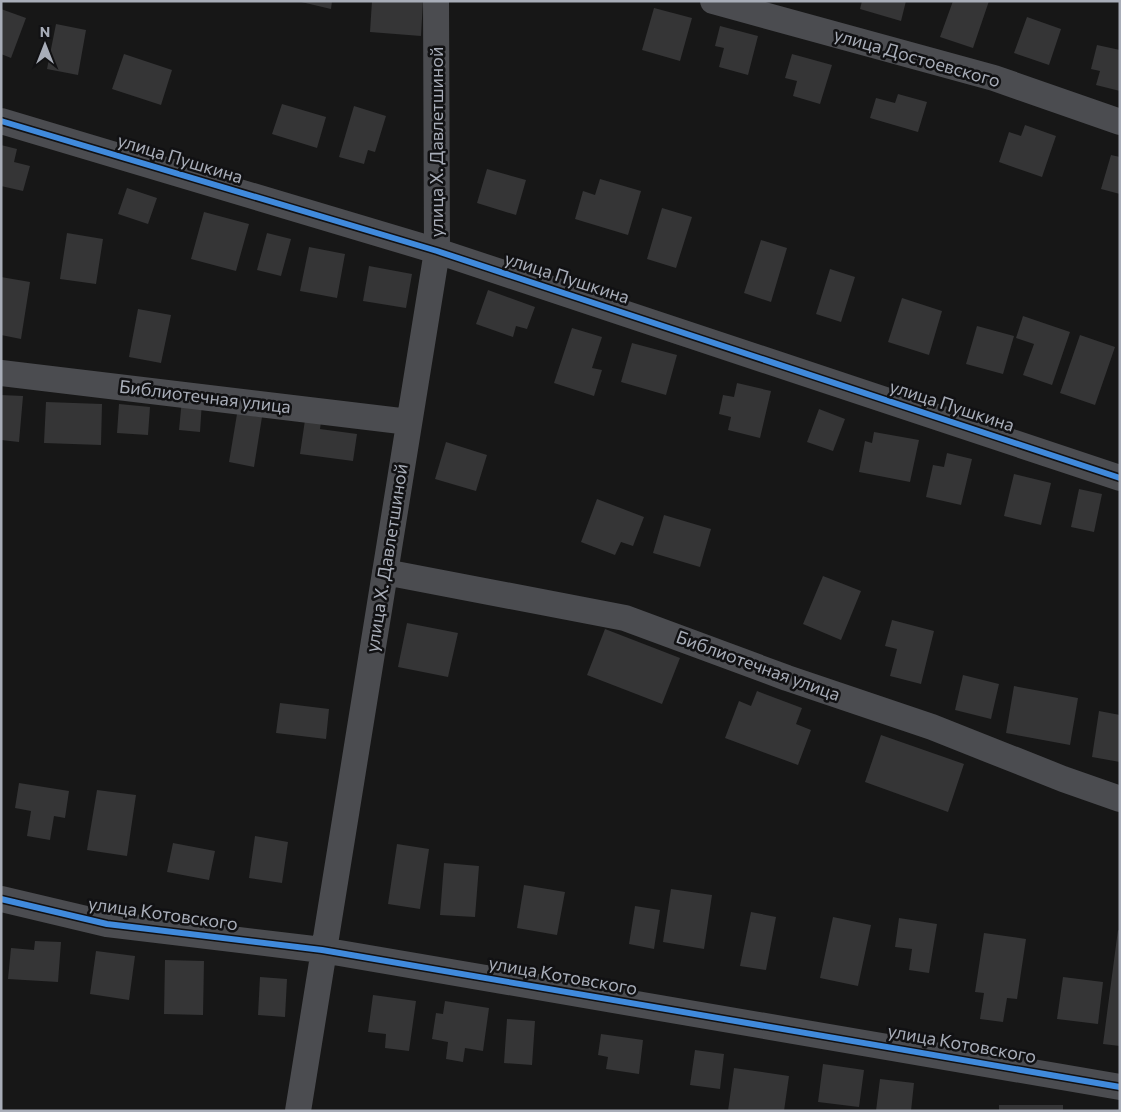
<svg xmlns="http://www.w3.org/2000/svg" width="1121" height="1112" viewBox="0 0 1121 1112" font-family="Commissioner,sans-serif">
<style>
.building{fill:#353536}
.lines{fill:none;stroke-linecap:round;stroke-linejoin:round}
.minor{stroke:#4b4c50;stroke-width:26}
.cycleway-casing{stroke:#111113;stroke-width:9}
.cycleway{stroke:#408adc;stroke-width:6}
.labels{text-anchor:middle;stroke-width:5;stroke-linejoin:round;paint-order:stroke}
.street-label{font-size:18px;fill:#a8adb8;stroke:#111113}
</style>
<rect width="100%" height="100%" fill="#171717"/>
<!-- building -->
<path class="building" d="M297 1H332L331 9Z
M372 1H423L421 36 370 32Z
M862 1H906L901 21 860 9Z
M953 1H989L973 48 940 37Z
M654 8 692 18 680 61 642 50Z
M1 9 26 18 11 58 1 54Z
M1027 17 1061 29 1049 65 1014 53Z
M56 24 86 30 78 75 47 69Z
M720 26 758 36 748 75 719 67 724 48 715 46Z
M1097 45 1120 50V91L1096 85 1100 71 1091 69Z
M124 54 172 70 161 105 112 89Z
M792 54 832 65 820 104 793 96 797 81 785 78Z
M898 94 927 102 918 132 870 118 876 98 895 103Z
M282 104 326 117 317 148 272 134Z
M354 106 386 116 375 152 368 150 364 164 339 157Z
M1025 125 1056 136 1042 177 999 162 1009 132 1021 136Z
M1 145 17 149 14 162 30 166 23 191 1 186Z
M1111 155 1120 157V194L1101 189Z
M487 169 526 180 516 215 477 203Z
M600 179 641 191 628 235 575 219 583 191 595 195Z
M127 188 157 198 148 224 118 214Z
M662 208 692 217 676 268 647 259Z
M204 212 249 224 236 271 191 259Z
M67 233 103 239 96 284 60 279Z
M267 233 291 239 281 276 257 270Z
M761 240 787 248 771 302 744 293Z
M309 247 345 254 337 298 300 291Z
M369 266 412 274 406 308 363 301Z
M830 269 855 277 841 322 816 314Z
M1 277 30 282 21 339 1 335Z
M488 290 535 307 527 329 516 326 513 337 476 324Z
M902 298 942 311 929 355 888 342Z
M138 309 171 315 161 363 129 357Z
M1023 316 1070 332 1052 385 1023 375 1034 344 1016 338Z
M977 326 1014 336 1003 374 966 364Z
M572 328 602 337 592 368 602 370 594 396 554 383Z
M1080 335 1115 347 1095 405 1060 393Z
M632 343 677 355 666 395 621 382Z
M737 383 771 391 760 438 728 430 731 417 719 414 723 395 734 397Z
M1 395 23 396 19 442 1 440Z
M182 399 202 401 200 432 179 430Z
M46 402 102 404 101 445 44 443Z
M119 404 150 407 148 435 117 433Z
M819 409 845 419 833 451 807 442Z
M237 414 262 417 254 467 229 462Z
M305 420 321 422 320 429 357 434 353 461 300 454Z
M874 432 919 440 910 482 859 472 865 441 872 443Z
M446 442 487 455 476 491 435 479Z
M947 453 972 459 961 505 926 497 933 465 944 467Z
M1014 474 1051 483 1041 525 1004 516Z
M1079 489 1102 494 1094 532 1071 527Z
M597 499 644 517 633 546 621 542 615 555 581 542Z
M664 515 711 529 700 567 653 553Z
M823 576 861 591 841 640 803 624Z
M892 620 934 631 921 684 890 676 897 649 885 646Z
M407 623 458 633 448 677 398 667Z
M605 629 680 658 662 704 587 675Z
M963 675 999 684 991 719 955 710Z
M1014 686 1078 698 1070 745 1006 733Z
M757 691 802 708 796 724 811 730 798 765 725 738 739 701 751 706Z
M280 703 329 709 326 739 276 733Z
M1099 711 1120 715V762L1092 757Z
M881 735 964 764 948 812 865 782Z
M19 783 69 791 65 818 54 816 50 840 27 836 31 811 15 808Z
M97 790 136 795 127 856 87 850Z
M255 836 288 842 282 883 249 878Z
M173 843 215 851 209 880 167 872Z
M397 844 429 849 420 909 388 904Z
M444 863 479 866 475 917 440 915Z
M524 885 565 892 557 935 517 928Z
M671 889 712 895 704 949 663 942Z
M635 906 660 910 654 949 629 944Z
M751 912 776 917 766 970 740 966Z
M833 917 871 925 858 986 820 978Z
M899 918 937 924 929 973 909 970 912 949 895 947Z
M1118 930 1120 931V1046L1103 1044Z
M984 933 1026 939 1017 999 1007 998 1003 1022 980 1019 984 993 975 992Z
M35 941 61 942 58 982 8 979 11 948 34 950Z
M96 951 135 956 129 1000 90 994Z
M165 960 204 961 203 1015 164 1014Z
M260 977 287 979 285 1017 258 1015Z
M1063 977 1103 982 1098 1024 1057 1019Z
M373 995 416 1001 409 1051 385 1048 386 1034 368 1032Z
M445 1001 489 1008 483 1051 465 1048 463 1062 446 1059 448 1042 432 1039 436 1013 443 1014Z
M507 1019 535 1021 532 1065 504 1063Z
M601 1034 643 1040 639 1074 606 1069 608 1057 598 1055Z
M695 1050 724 1054 720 1089 690 1085Z
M823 1064 864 1070 859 1107 818 1102Z
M734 1068 789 1076 784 1111H728Z
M880 1079 914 1083 911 1111H876Z
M999 1105H1063V1111H999Z"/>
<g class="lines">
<!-- minor -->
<path class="minor" d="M713 1 994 78 1120 122
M1 121 437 251 1120 478
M1 373 409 422
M385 572 625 618 787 678 932 727 1063 779 1120 799
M1 899 107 924 322 950 1120 1087
M298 1111 437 251 436 1"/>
<!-- cycleway casing -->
<g class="cycleway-casing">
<path id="cycleway" d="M1 121 437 251 1120 478
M1 899 107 924 322 950 1120 1087"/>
</g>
<!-- cycleway -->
<use href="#cycleway" class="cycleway"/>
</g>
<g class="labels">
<!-- street labels -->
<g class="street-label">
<text transform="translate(917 58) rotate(16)" y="6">улица Достоевского</text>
<text transform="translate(437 142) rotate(-90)" y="6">улица Х. Давлетшиной</text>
<text transform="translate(180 159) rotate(17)" y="6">улица Пушкина</text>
<text transform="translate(567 278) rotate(18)" y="6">улица Пушкина</text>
<text transform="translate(205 397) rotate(7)" y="6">Библиотечная улица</text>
<text transform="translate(952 406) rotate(18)" y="6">улица Пушкина</text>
<text transform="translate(387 558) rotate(-81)" y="6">улица Х. Давлетшиной</text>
<text transform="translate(758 666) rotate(20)" y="6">Библиотечная улица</text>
<text transform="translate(163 914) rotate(8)" y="6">улица Котовского</text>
<text transform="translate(563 976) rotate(10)" y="6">улица Котовского</text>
<text transform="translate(962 1044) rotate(10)" y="6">улица Котовского</text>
</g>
</g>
<!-- border -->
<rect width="1121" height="1112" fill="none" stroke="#a8adb8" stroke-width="5"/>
<!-- north arrow -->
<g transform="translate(45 45)" stroke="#111113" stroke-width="4" paint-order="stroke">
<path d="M0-4L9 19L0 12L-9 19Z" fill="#a8adb8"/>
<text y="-8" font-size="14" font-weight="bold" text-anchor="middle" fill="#a8adb8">N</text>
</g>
</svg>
